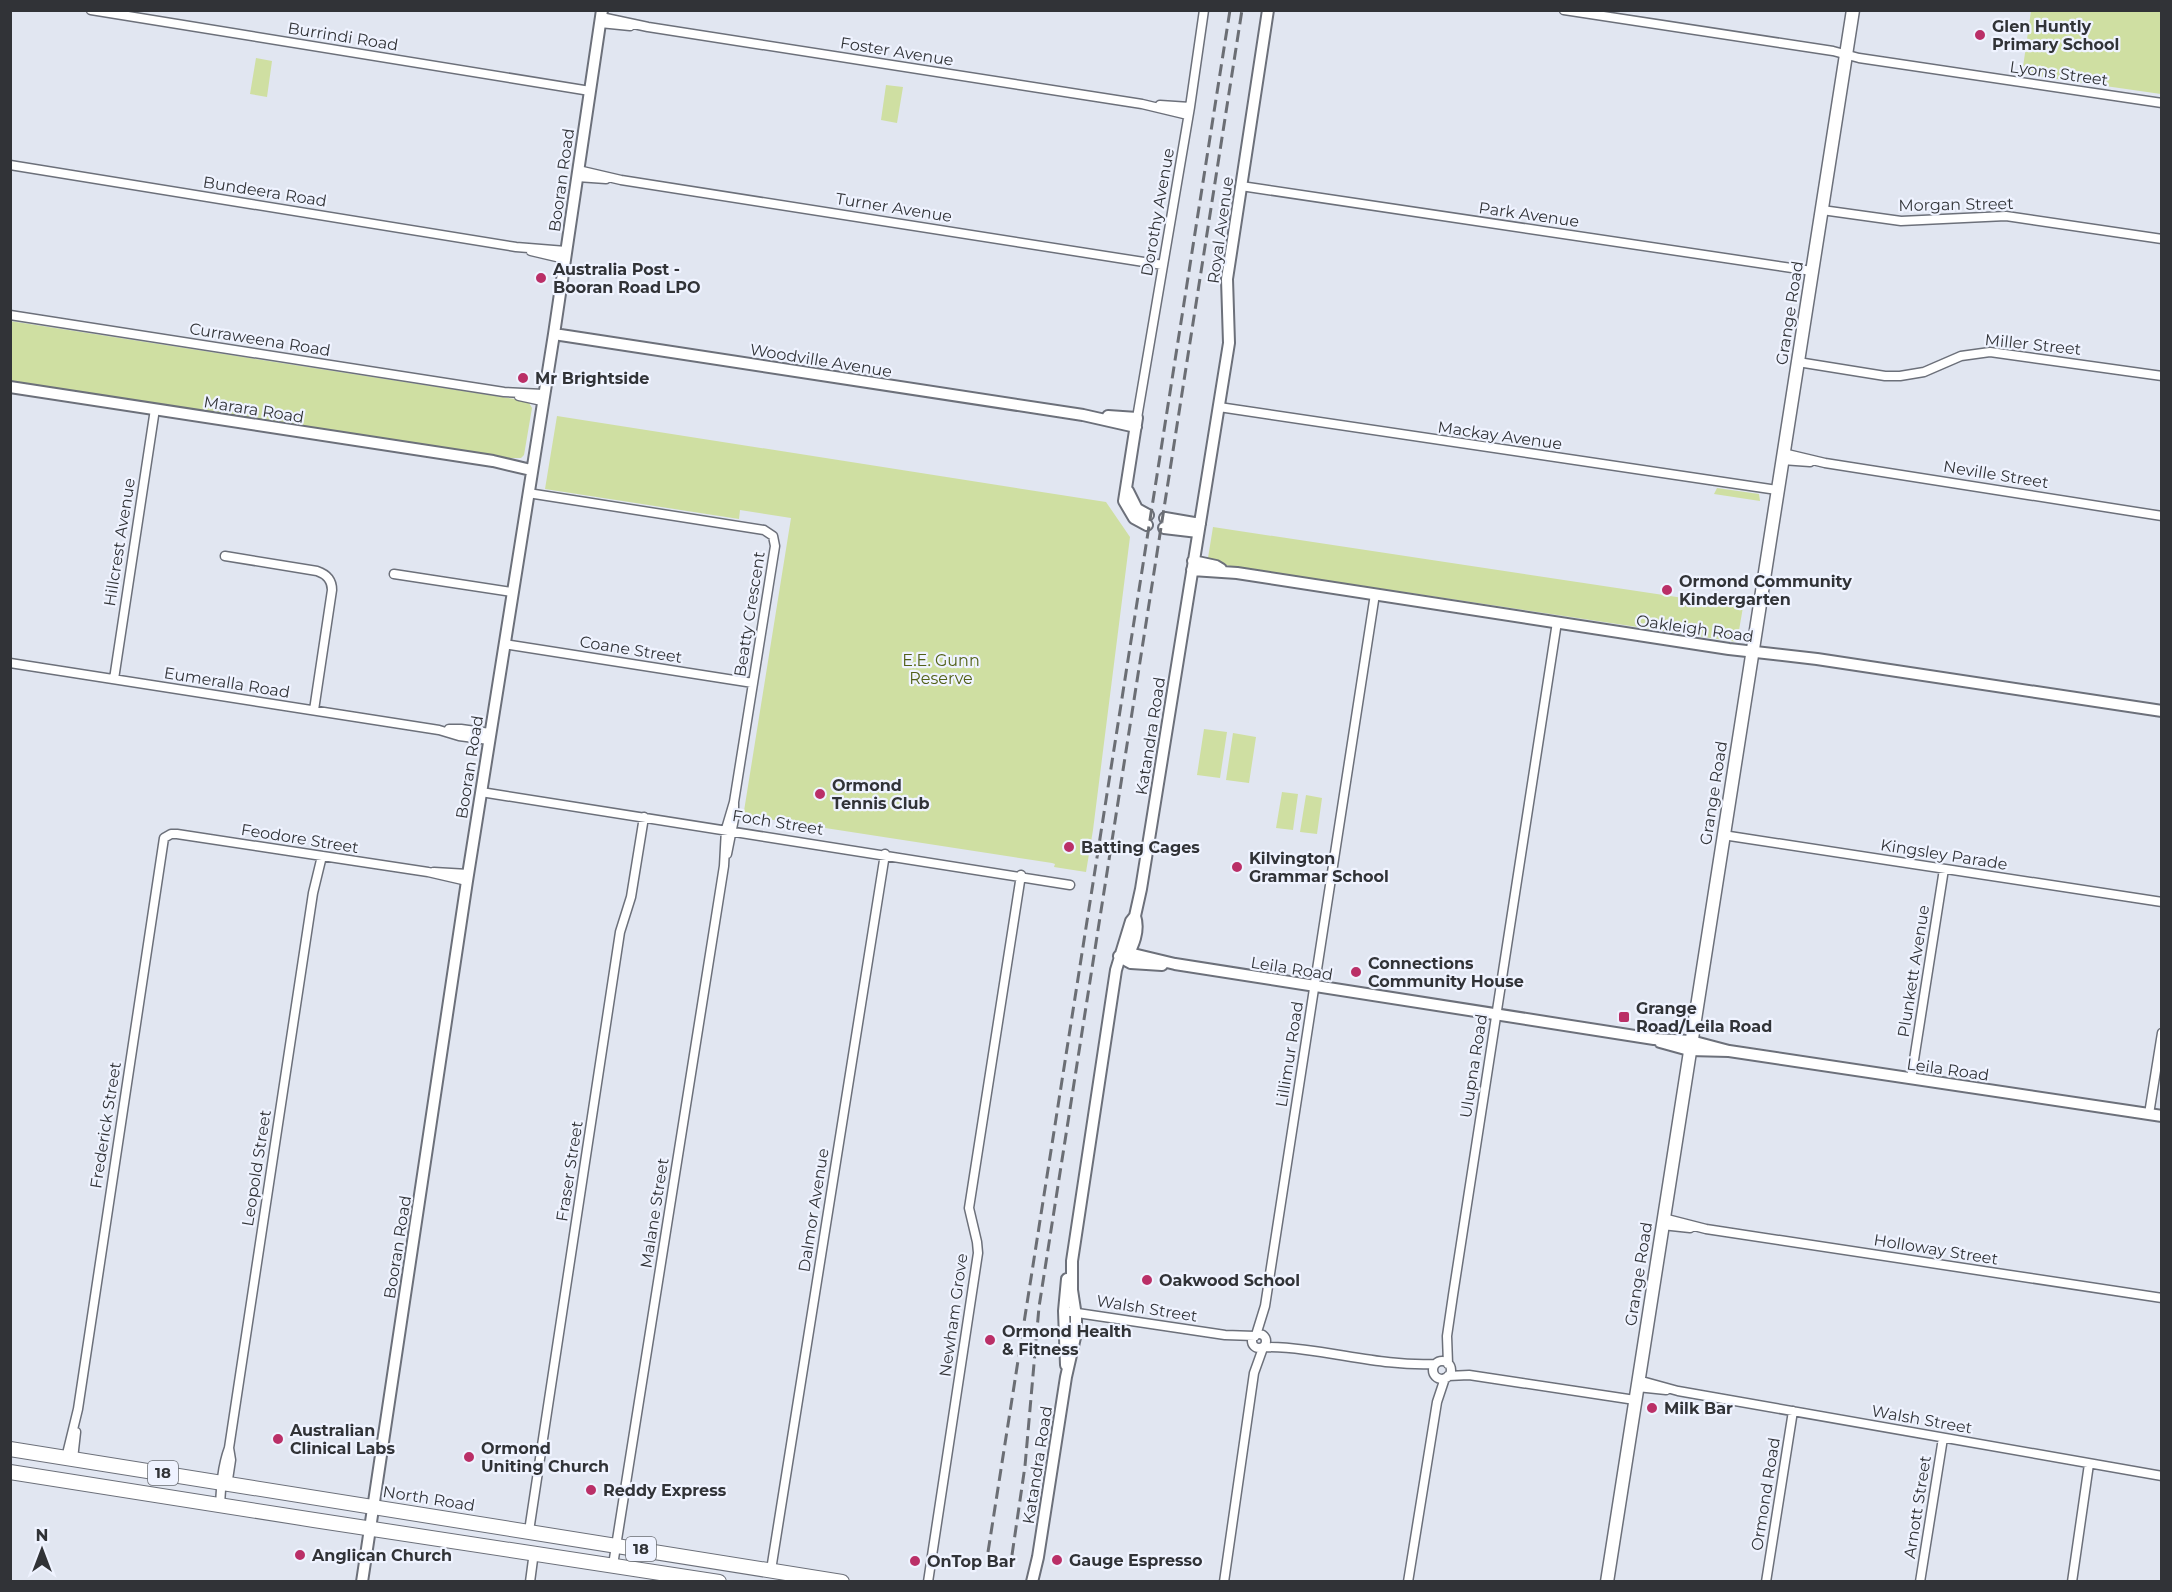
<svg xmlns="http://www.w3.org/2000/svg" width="2172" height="1592" viewBox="0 0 2172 1592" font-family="Montserrat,sans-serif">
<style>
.green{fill:#cfdfa2}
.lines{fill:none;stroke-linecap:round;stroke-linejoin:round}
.minor-casing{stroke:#6c707a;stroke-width:11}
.tertiary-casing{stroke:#6c707a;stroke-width:14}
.secondary-casing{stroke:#6c707a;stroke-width:15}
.trunk-casing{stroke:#6c707a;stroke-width:16}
.minor{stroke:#fff;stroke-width:8}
.tertiary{stroke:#fff;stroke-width:10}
.secondary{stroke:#fff;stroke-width:12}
.trunk{stroke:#fff;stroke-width:14}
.rail{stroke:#6b6e74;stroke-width:3;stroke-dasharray:12 6;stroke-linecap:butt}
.poi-dot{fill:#ba2f67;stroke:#eff3ff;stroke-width:2}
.labels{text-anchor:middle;stroke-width:4.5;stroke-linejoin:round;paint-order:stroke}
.shield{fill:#eff3ff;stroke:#6a6d73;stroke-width:1.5}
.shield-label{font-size:15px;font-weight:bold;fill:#313337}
.poi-label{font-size:16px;font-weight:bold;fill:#313337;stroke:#eff3ff;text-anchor:start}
.street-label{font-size:16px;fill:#313337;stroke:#eff3ff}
.park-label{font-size:16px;fill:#516017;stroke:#eff3ff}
</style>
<rect width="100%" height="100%" fill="#e1e6f1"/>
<!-- green -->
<path class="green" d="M2031 11H2161V94L2022 74Z
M256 58 272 61 267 97 250 94Z
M886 85 903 87 897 123 881 120Z
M10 321 528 401 532 408 524 455 521 458H509L11 382Z
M557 416 1106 502 1130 537 1093 830 1086 872 1054 867 1055 864 1052 863 748 816 744 811 791 518 740 510 739 519 545 489Z
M1717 488 1759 494 1760 501 1714 494Z
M1213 527 1743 607 1737 642 1224 565 1208 558Z
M1204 729 1227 732 1220 778 1197 775Z
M1233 733 1256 737 1249 783 1226 780Z
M1282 792 1298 794 1293 830 1276 828Z
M1306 795 1322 798 1317 834 1300 832Z"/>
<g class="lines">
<!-- minor casing -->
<g class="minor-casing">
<path id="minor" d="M91 10 590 91
M1564 10 1833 51 1859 58 2162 103
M601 17 648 27 1142 104 1188 115
M600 23 630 26
M1160 105 1190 107
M10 165 516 247 566 251
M578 170 621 180 1163 265
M577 177 606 179
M1241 186 1812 271
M1822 210 1901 221 2006 216 2162 239
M531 251 565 259
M10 315 504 392 543 394
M1798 362 1885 376H1900L1924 372 1961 356 1990 352 2162 376
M519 396 542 401
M1219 407 1777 490
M1137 418 1190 107 1204 10
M1783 453 1825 463 2162 516
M1782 460 1810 462
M528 493 764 530 773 536 775 546 734 802V819L727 854
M225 556 317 571C326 574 332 580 332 590L314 710
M394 574 512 592
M504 644 753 683
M10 663 439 730 459 736 489 740
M114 679 155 409
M449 729H461L490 733
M481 792 1070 885
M1723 835 2162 902
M434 872 468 874
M1911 1079 1944 869
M2149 1114 2162 1033
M1663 1218 1706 1229 2162 1298
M1662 1225 1690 1228
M1064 1311 1225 1335 1255 1336
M1252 1341a7 7 0 1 1 14 0a7 7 0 1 1-14 0Z
M1256 1335 1265 1306 1375 594
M1264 1347C1322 1347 1378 1367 1435 1364
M1433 1370a9 9 0 1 1 18 0a9 9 0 1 1-18 0Z
M1448 1364 1447 1336 1453 1295 1557 622
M1448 1376 1469 1375 1635 1400
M1638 1380 1678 1391 2162 1476
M1637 1387 1666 1390
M66 1458 78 1409 164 838 171 834H177L428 872 467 881
M73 1459 76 1432
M227 1486 231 1460 229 1448
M220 1506C221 1486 222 1467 229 1448L313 893 322 856
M529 1531 620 932 631 897 644 817
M613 1565 724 866 726 829 734 802
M771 1570 885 854
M530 1582 534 1552
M928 1582 978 1253 977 1242 969 1208 1021 875
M1224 1582 1254 1373 1263 1348
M1408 1582 1437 1402 1445 1378
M1766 1582 1793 1411
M1920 1582 1943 1438
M2072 1582 2089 1464"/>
</g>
<!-- tertiary casing -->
<g class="tertiary-casing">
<path id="tertiary" d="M554 334 1083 415 1136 427
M10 387 493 461 531 470
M1108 416 1137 418 1124 501 1134 518 1147 525
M1128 491 1137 509 1148 515
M1165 518 1200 524
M1164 528 1198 532
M1193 561 1216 566 1221 569
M1192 570 1237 573 1729 649 1817 659 2162 711
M1119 956 1129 953 1175 964 1654 1039 1691 1041 1729 1051
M1120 957 1131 963 1162 965
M1126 959C1133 946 1140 931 1135 916
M1660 1042 1689 1050 1729 1051 2162 1116
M1066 1365 1064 1311 1067 1279
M362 1582 467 881 554 334 602 10
M1032 1582 1038 1557 1066 1377 1076 1333V1316L1072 1290V1261L1116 970 1131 921 1135 916 1141 889 1229 343 1227 279 1268 10"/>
</g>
<!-- secondary casing -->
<g class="secondary-casing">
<path id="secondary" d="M1607 1582 1853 10"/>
</g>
<!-- trunk casing -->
<g class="trunk-casing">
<path id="trunk" d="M10 1449 842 1582
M10 1472 314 1520 719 1582"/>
</g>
<!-- minor -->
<use href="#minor" class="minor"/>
<!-- tertiary -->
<use href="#tertiary" class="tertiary"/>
<!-- secondary -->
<use href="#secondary" class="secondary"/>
<!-- trunk -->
<use href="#trunk" class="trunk"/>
<!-- rail -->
<path class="rail" d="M988 1552 1230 10
M1012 1555 1025 1466 1039 1307 1242 10"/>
</g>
<!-- markers -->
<g class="poi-dot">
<circle cx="1980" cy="35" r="6"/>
<circle cx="541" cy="278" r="6"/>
<circle cx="523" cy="378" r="6"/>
<circle cx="1667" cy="590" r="6"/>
<circle cx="820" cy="794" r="6"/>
<circle cx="1069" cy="847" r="6"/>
<circle cx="1237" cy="867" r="6"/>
<circle cx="1356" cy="972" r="6"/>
<rect x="1618" y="1011" width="12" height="12" rx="3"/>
<circle cx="1147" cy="1280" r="6"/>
<circle cx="990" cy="1340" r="6"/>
<circle cx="1652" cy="1408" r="6"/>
<circle cx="278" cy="1439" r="6"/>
<circle cx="469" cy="1457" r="6"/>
<circle cx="591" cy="1490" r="6"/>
<circle cx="300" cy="1555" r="6"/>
<circle cx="1057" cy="1560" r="6"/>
<circle cx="915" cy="1561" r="6"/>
</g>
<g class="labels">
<!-- shield labels -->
<g class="shield">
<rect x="148" y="1461" width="30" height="24" rx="4.5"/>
<rect x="626" y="1537" width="30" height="24" rx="4.5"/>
</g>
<g class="shield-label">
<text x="163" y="1478">18</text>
<text x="641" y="1554">18</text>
</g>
<!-- poi labels -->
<g class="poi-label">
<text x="1992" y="32">Glen Huntly<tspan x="1992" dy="18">Primary School</tspan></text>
<text x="553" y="275">Australia Post -<tspan x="553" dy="18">Booran Road LPO</tspan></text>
<text x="535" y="384">Mr Brightside</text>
<text x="1679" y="587">Ormond Community<tspan x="1679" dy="18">Kindergarten</tspan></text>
<text x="832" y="791">Ormond<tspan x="832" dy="18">Tennis Club</tspan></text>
<text x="1081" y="853">Batting Cages</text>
<text x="1249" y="864">Kilvington<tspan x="1249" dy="18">Grammar School</tspan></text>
<text x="1368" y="969">Connections<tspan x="1368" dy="18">Community House</tspan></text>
<text x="1636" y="1014">Grange<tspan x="1636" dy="18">Road/Leila Road</tspan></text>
<text x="1159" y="1286">Oakwood School</text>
<text x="1002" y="1337">Ormond Health<tspan x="1002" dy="18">&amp; Fitness</tspan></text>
<text x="1664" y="1414">Milk Bar</text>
<text x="290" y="1436">Australian<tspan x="290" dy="18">Clinical Labs</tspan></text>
<text x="481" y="1454">Ormond<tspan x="481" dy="18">Uniting Church</tspan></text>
<text x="603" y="1496">Reddy Express</text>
<text x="312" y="1561">Anglican Church</text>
<text x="1069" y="1566">Gauge Espresso</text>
<text x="927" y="1567">OnTop Bar</text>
</g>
<!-- street labels -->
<g class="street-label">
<text transform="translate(343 36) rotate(9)" y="6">Burrindi Road</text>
<text transform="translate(897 51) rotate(9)" y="6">Foster Avenue</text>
<text transform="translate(2059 73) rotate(8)" y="6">Lyons Street</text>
<text transform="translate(561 180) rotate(-82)" y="6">Booran Road</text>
<text transform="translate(265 191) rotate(9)" y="6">Bundeera Road</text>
<text transform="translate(1956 204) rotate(-1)" y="6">Morgan Street</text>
<text transform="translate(894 207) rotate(9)" y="6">Turner Avenue</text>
<text transform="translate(1157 212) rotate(-80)" y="6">Dorothy Avenue</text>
<text transform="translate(1529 214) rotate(8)" y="6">Park Avenue</text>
<text transform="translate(1220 230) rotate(-82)" y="6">Royal Avenue</text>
<text transform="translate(1789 313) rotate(-81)" y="6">Grange Road</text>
<text transform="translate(260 339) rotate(9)" y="6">Curraweena Road</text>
<text transform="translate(2033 344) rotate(6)" y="6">Miller Street</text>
<text transform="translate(821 360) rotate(9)" y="6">Woodville Avenue</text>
<text transform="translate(254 409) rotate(9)" y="6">Marara Road</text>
<text transform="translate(1500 435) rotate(8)" y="6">Mackay Avenue</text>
<text transform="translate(1996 474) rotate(9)" y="6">Neville Street</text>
<text transform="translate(119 542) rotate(-81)" y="6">Hillcrest Avenue</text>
<text transform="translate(749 614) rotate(-81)" y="6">Beatty Crescent</text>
<text transform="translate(1695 628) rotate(8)" y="6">Oakleigh Road</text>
<text transform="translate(631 649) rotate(9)" y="6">Coane Street</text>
<text transform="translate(227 682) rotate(9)" y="6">Eumeralla Road</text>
<text transform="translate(1150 736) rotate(-81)" y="6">Katandra Road</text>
<text transform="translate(469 767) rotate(-81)" y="6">Booran Road</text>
<text transform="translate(1713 793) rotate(-81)" y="6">Grange Road</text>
<text transform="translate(778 822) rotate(9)" y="6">Foch Street</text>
<text transform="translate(300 838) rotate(9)" y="6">Feodore Street</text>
<text transform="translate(1944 854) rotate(9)" y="6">Kingsley Parade</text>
<text transform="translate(1292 968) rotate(9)" y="6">Leila Road</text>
<text transform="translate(1913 971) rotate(-81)" y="6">Plunkett Avenue</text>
<text transform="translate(1289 1054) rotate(-81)" y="6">Lillimur Road</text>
<text transform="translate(1473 1066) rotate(-81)" y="6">Ulupna Road</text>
<text transform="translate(1948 1069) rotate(8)" y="6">Leila Road</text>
<text transform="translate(105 1125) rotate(-81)" y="6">Frederick Street</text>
<text transform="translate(256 1168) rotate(-81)" y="6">Leopold Street</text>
<text transform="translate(569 1171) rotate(-81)" y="6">Fraser Street</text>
<text transform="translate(813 1210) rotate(-81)" y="6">Dalmor Avenue</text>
<text transform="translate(654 1213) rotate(-81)" y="6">Malane Street</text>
<text transform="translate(397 1247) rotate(-81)" y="6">Booran Road</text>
<text transform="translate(1936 1249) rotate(9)" y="6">Holloway Street</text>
<text transform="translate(1638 1274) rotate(-81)" y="6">Grange Road</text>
<text transform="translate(1147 1308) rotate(9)" y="6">Walsh Street</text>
<text transform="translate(953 1315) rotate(-82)" y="6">Newham Grove</text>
<text transform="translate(1922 1419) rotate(10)" y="6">Walsh Street</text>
<text transform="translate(1037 1465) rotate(-81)" y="6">Katandra Road</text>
<text transform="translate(1765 1494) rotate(-81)" y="6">Ormond Road</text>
<text transform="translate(429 1498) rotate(9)" y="6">North Road</text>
<text transform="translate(1917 1507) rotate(-81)" y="6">Arnott Street</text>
</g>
<!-- park labels -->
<g class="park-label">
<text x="941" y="666">E.E. Gunn<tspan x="941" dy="18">Reserve</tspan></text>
</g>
</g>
<!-- border -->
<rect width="2172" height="1592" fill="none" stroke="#313337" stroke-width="24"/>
<!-- north arrow -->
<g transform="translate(42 1550)" stroke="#eff3ff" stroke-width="4.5" paint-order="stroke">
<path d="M0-4.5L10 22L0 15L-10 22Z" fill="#313337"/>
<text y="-9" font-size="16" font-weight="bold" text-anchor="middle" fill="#313337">N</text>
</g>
</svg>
